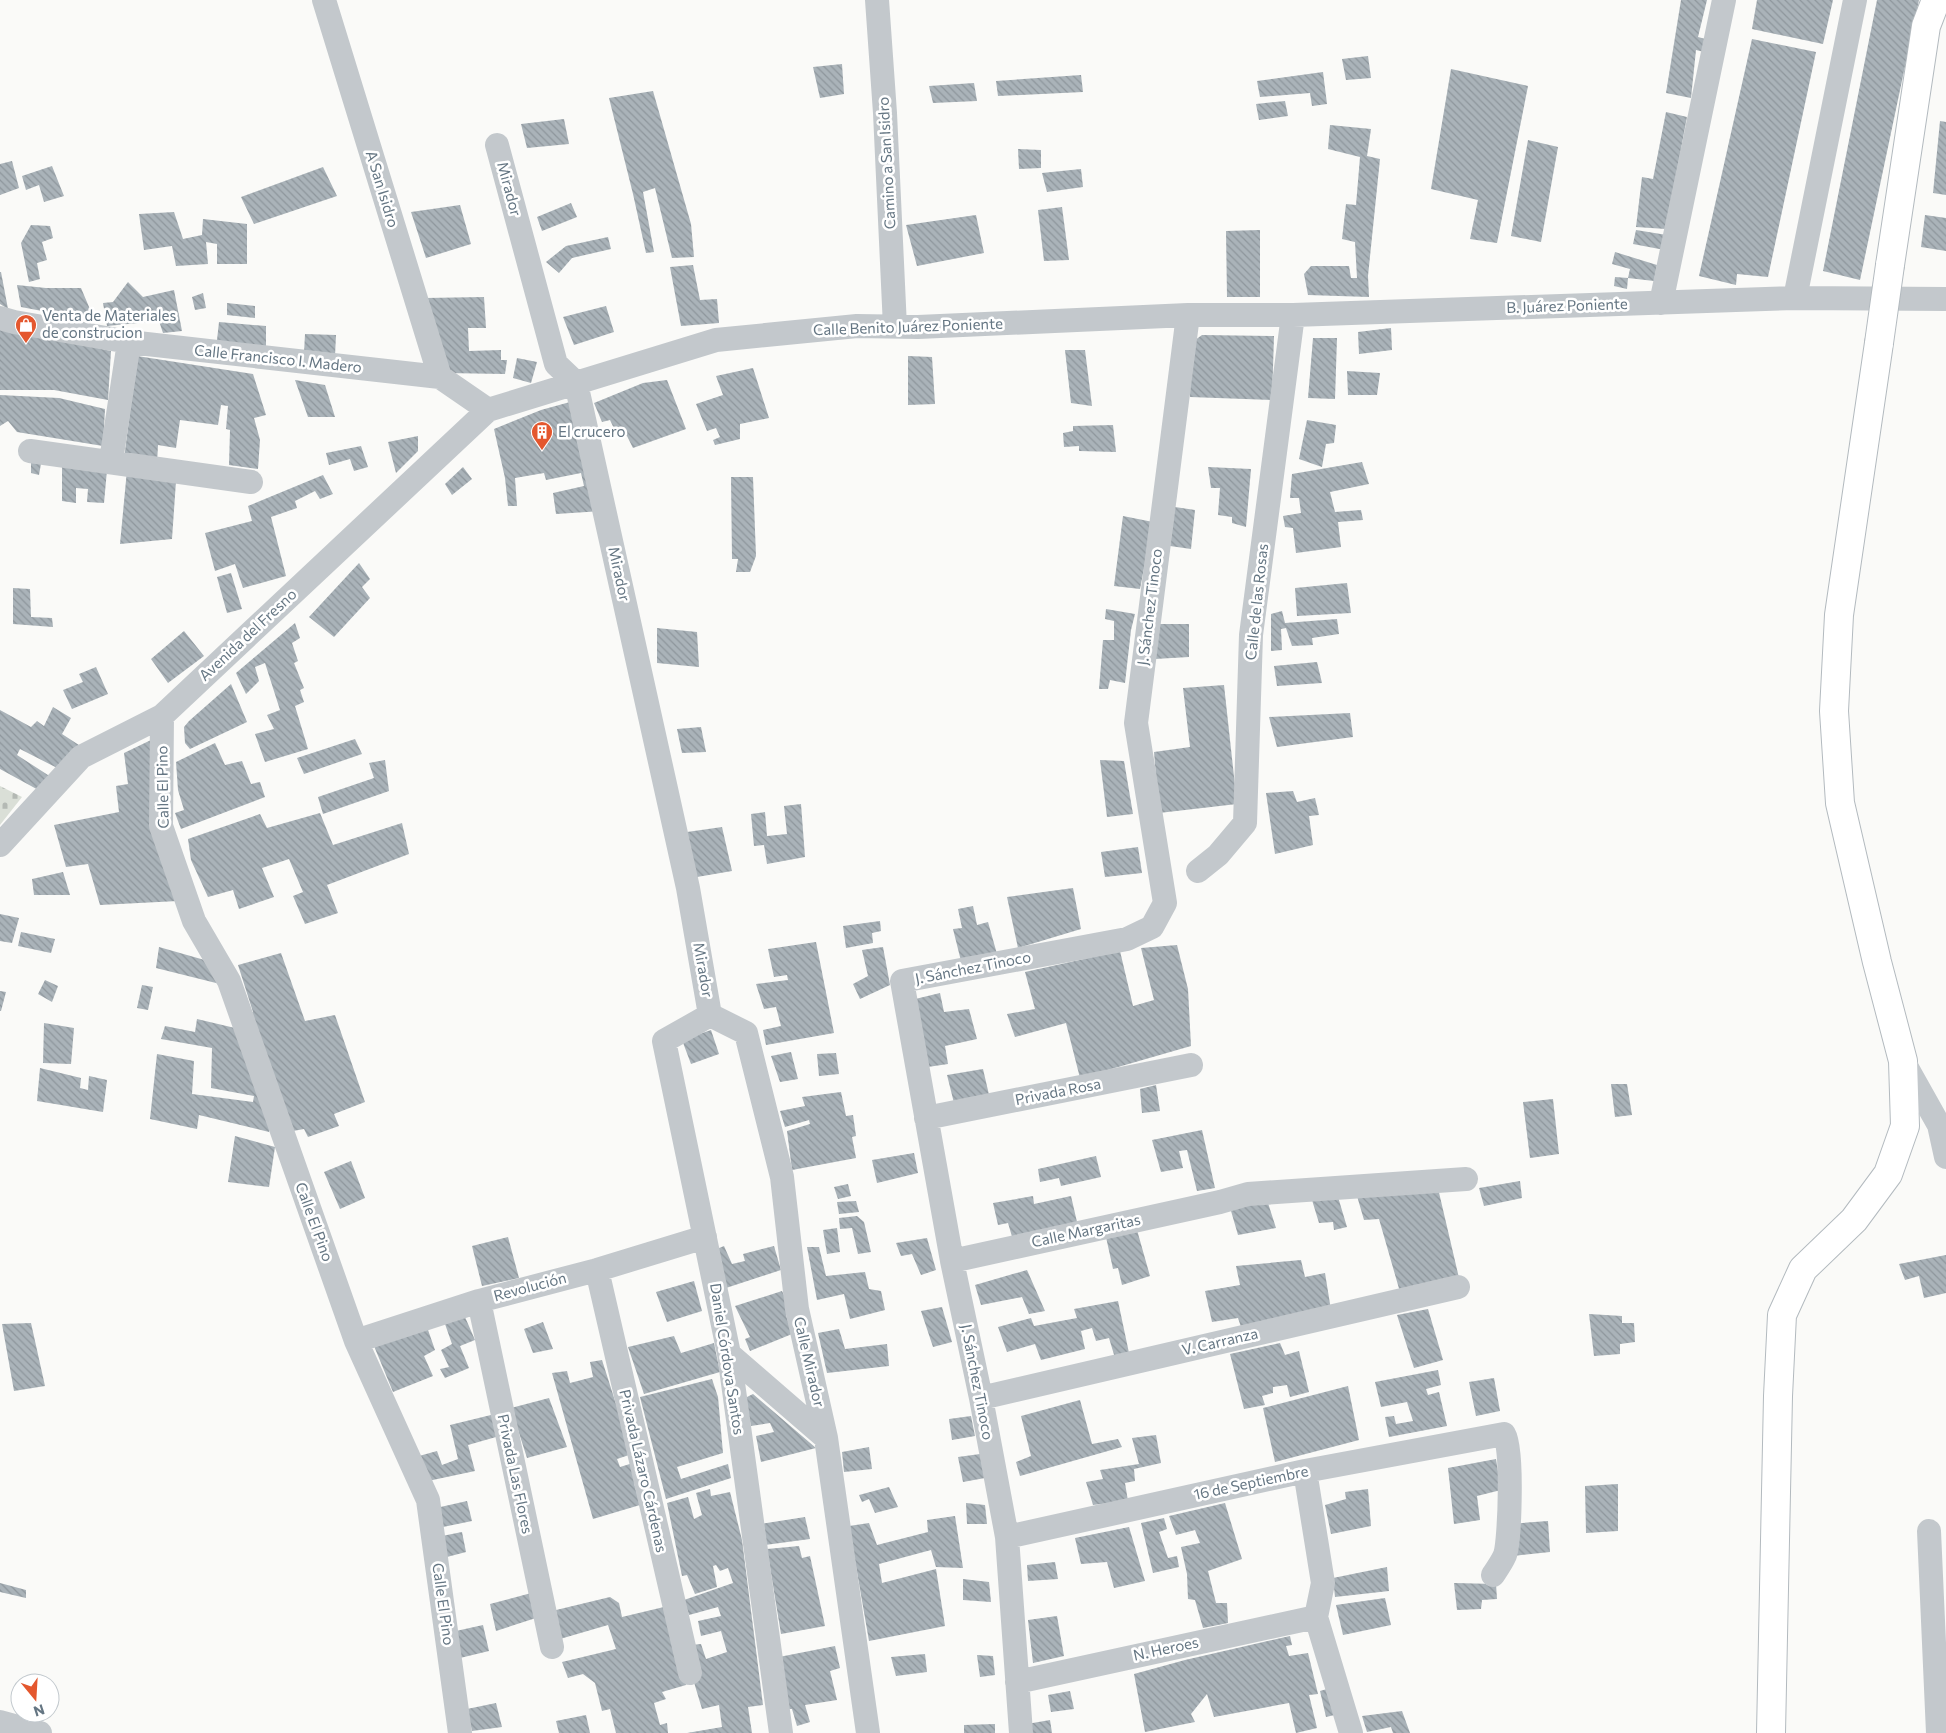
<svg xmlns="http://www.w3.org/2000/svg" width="1946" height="1733" viewBox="0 0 1946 1733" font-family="Commissioner,sans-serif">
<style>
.cemetery{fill:url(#cemetery-stones)}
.building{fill:url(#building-back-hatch)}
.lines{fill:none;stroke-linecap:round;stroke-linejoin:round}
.secondary-casing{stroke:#b3babf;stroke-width:30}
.minor{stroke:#c3c8cc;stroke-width:24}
.secondary{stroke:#fff;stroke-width:28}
.secondary-bridge-casing{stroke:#b3babf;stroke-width:30;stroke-linecap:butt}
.secondary-bridge{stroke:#fff;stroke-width:28}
.labels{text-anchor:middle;stroke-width:5;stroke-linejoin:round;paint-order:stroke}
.street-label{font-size:15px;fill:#657683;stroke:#fff}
.poi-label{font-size:15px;fill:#657683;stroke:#fff;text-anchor:start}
</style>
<defs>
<pattern id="cemetery-stones" width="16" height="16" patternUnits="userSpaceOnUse" patternTransform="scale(1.25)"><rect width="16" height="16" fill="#dadfd7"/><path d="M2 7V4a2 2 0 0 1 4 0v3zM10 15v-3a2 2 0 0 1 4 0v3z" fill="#b4b9b4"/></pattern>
<pattern id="building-back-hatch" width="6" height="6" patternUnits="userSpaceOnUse" patternTransform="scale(1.25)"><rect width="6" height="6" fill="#aab3b9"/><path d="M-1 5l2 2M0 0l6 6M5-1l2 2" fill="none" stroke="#8e969c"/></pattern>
</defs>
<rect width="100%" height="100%" fill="#fafaf8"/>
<!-- cemetery -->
<path class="cemetery" d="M0 786 22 797 0 825Z"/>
<!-- building -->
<path class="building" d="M1681 0H1707L1698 37 1713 41 1712 54 1696 50 1691 98 1666 93Z
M1757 0H1833L1823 44 1752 29Z
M1877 0H1919L1860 280 1823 271Z
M1752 39 1816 52 1768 277 1737 274 1736 285 1699 276Z
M1368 56 1371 78 1346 80 1342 59Z
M842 64 844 94 820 98 813 67Z
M1451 69 1528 86 1497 243 1470 239 1478 200 1431 189Z
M1323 72 1327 104 1312 106 1310 93 1260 97 1257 81Z
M1081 75 1083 92 998 96 996 81Z
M974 83 977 101 933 103 929 86Z
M653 91 691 224 694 257 672 258 655 188 643 192 654 252 646 253 633 194 609 98Z
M1285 101 1288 116 1259 120 1256 104Z
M1666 112 1687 117 1666 229 1636 227 1642 177 1653 179Z
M564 119 569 144 527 148 521 124Z
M1940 121 1946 122V195L1933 193Z
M1330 125 1371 129 1367 156 1380 159 1368 276 1369 297 1308 295 1304 274 1311 266H1349L1351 278H1357L1355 242 1342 239 1346 204 1356 205 1360 157 1328 149Z
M1528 140 1558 147 1541 242 1511 236Z
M1018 149 1041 150V168L1019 169Z
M12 161 19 188 0 195V164Z
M52 166 64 196 44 202 39 185 26 190 22 176Z
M323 167 337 196 254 224 241 197Z
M1081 169 1083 187 1047 192 1042 173Z
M571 203 577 217 542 231 537 217Z
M460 205 471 244 426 258 411 212Z
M1062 207 1069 260 1044 261 1038 210Z
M174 212 183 239 202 235 203 219 247 224V264H217V244L206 242 208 264 176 266 172 246 144 250 139 214Z
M976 215 984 253 917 266 906 225Z
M1925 215 1946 218V251L1921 247Z
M31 225 50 226 53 238 42 242 47 260 37 263 40 279 29 282 21 243Z
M1260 230V297H1227L1226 231Z
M1636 230 1673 236 1670 251 1633 244Z
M608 237 611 249 572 258 559 273 546 262 566 246Z
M1615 252 1657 265 1654 281 1628 278 1630 269 1612 264Z
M693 265 700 300 717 299 719 323 681 326 670 267Z
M0 272H1L8 309 0 304Z
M1615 277 1628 278 1627 289 1614 286Z
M128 282 143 297 174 290 182 331 163 333 159 321 107 326 103 303 113 302Z
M17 285 46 288H81L95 321 21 307Z
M203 293 206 308 195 310 192 297Z
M484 297 486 328H468L469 351 501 350V360H507L505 374 444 373 425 298Z
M227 303 255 306V318L227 315Z
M606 306 614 332 574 345 563 317Z
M219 322 266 326V349L217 340Z
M0 326 111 351 108 400 54 390H0Z
M1391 328 1392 350 1359 354 1358 332Z
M305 334 336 335 335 356 304 353Z
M1202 335 1274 336 1272 400 1190 397 1191 343Z
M1313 338H1337L1335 399 1308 398Z
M1065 350H1085L1092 406 1071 403Z
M137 356 253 374 266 415 254 418 260 440 258 469 229 465 230 430 226 429 228 406 221 405 218 425 180 420 176 448 158 445 157 464 124 459Z
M908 356 932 357 935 404 908 405Z
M517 358 537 362 531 383 513 378Z
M753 368 769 418 740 424V439L715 445 713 440 720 437 716 428 707 431 696 404 723 395 716 376Z
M1347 371 1380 373 1377 395H1348Z
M295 380 325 385 335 417H308Z
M667 380 686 429 633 448 627 436 618 437 610 420 602 422 594 403 643 383Z
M0 395 59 398 105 409 103 446 17 432 8 421 0 426Z
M570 402 602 511 556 514 553 493 584 486 581 473 546 480 544 473 515 478 517 506H508L505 478 494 429 541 410Z
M1307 420 1336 425 1334 443 1326 444 1322 467 1299 459Z
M1113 425 1116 452 1079 451V446L1064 447 1063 433 1073 431V426Z
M418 436V451L396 473 388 442Z
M361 446 368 467 354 471 350 459 329 465 326 453Z
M31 456 42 458 39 475 31 473Z
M1362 462 1369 484 1330 492 1335 512 1361 510 1363 520 1338 522 1341 547 1296 553 1293 528 1285 527 1283 516 1301 513 1299 498H1290L1292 474Z
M62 463 107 470 104 503 87 502 88 489 76 488V503L62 501Z
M463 467 472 479 452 495 445 484Z
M1208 467 1251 469 1246 527 1232 523V517L1218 515 1220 488H1211Z
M127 470 176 481 172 539 120 544Z
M323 475 333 494 320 499 315 491 295 501 297 508 271 517 286 576 243 588 235 564 215 571 205 533 252 521 248 506Z
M731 477H753L756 556 750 572H736L738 559H732Z
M1175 507 1195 510 1191 549 1170 546Z
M1123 516 1153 522 1140 589 1114 586Z
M359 563 370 579 362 587 370 598 334 637 309 617Z
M231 573 242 609 227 613 217 577Z
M1347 583 1351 613 1297 616 1295 588Z
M13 588 30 589 31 617 52 618 53 627 13 624Z
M1106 609 1135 614 1131 630 1125 683 1110 680 1108 689H1099L1103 640H1114V621L1105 619Z
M1282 611 1285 623 1337 619 1339 634 1312 638 1313 645 1292 646 1286 628 1281 629 1282 650 1271 651V614Z
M295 623 300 638 292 643 298 661 294 663 304 688 300 690 304 702 295 706 308 749 265 762 255 734 274 729 267 715 280 710 265 663 255 667 259 681 246 694 236 673Z
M1153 624H1189V657L1155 659Z
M657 628 697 632 699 667 657 663Z
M184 631 204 656 168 683 151 659Z
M1317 662 1322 683 1277 686 1274 666Z
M96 667 108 694 72 709 63 690 83 682 79 674Z
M231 684 247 722 190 749 185 743 184 727 189 721Z
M1224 685 1237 804 1159 813 1154 752 1190 747 1183 688Z
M53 707 71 718 62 734 82 747 65 772 20 749 17 755 51 777 42 792 0 769V710L31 727 37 721 44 726Z
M1350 713 1353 737 1277 747 1269 717Z
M701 727 706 752 682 753 677 729Z
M355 739 362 754 304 774 297 758Z
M151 740 178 901 100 905 88 864 66 867 54 825 119 812 116 786 128 784 124 753Z
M215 743 225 765 242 761 251 784 260 782 265 797 181 829 175 813 184 810 178 790 176 762Z
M385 760 389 791 323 814 318 797 374 778 369 763Z
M1100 760 1124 761 1133 814 1107 817Z
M1293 791 1297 802 1315 798 1319 815 1309 816 1313 845 1275 854 1266 793Z
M801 804 805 857 767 864 764 845 754 846 751 814 765 812 767 836 787 834 784 806Z
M320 813 333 845 402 823 409 854 327 885 338 913 305 924 293 896 303 892 289 859 262 868 274 897 239 909 233 890 208 897 191 860 188 839 260 814 267 828Z
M722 827 732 871 697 877 687 832Z
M1138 847 1142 873 1105 877 1101 852Z
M63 872 70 895H34L32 879Z
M1073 888 1081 929 1018 948 1007 897Z
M973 906 977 925 988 922 997 954 961 961 953 929 962 928 958 909Z
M0 914 19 918 12 943 0 941Z
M880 921 881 931 872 933 873 943 846 948 843 926Z
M21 932 55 939 51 953 18 946Z
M816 942 834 1033 766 1045 763 1030 781 1026 776 1007 764 1009 756 984 788 980 787 975 774 977 768 949Z
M1177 945 1188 989 1191 1046 1080 1078 1066 1023 1015 1037 1007 1014 1035 1009 1025 972 1120 951 1133 1006 1154 1000 1141 948Z
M159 947 215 963 220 984 156 968Z
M883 947 890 985 860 999 853 984 868 976 862 950Z
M281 953 305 1021 335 1015 365 1102 334 1114 339 1126 308 1137 304 1129 293 1131 247 1014 253 1012 238 965Z
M45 980 58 986 52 1002 38 994Z
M142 985 153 987 148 1010 137 1008Z
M0 991 6 992 1 1011H0Z
M940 993 944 1012 969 1009 977 1039 945 1046 948 1064 921 1068 907 1001Z
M197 1019 235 1028 270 1117 269 1132 199 1115 197 1129 150 1119 157 1054 194 1061 192 1094 253 1102 254 1096 211 1088 212 1048 161 1039 165 1026 195 1032Z
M44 1023 74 1028 71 1064 43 1063Z
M711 1030 719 1054 691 1064 682 1040Z
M791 1052 798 1079 780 1082 771 1056Z
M836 1053 839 1074 819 1076 817 1054Z
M40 1068 81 1078 80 1088 88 1090 89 1076 107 1080 103 1112 37 1101Z
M983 1069 990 1099 955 1107 947 1075Z
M1611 1084H1627L1632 1115 1615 1117Z
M1156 1085 1160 1111 1142 1113 1140 1089Z
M841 1092 846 1116 853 1115 856 1136 852 1137 856 1158 792 1170 787 1131 810 1124 809 1120 785 1127 780 1111 805 1106 802 1097Z
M1553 1099 1559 1154 1530 1158 1523 1102Z
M1202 1130 1215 1188 1197 1191 1187 1150 1179 1151 1183 1168 1161 1172 1152 1140Z
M235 1136 275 1147 269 1187 228 1182Z
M914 1153 918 1173 877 1183 872 1160Z
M1096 1156 1101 1177 1061 1186 1059 1178 1040 1182 1038 1169Z
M351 1161 365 1198 340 1209 324 1172Z
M1520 1181 1522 1198 1484 1206 1479 1188Z
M848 1184 851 1196 838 1199 834 1187Z
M1437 1184 1459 1278 1400 1292 1379 1219 1364 1220 1357 1196Z
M1033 1196 1034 1204 1071 1196 1077 1222 1013 1240 1008 1223 998 1225 993 1203Z
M1338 1197 1347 1227 1334 1230 1333 1222 1319 1223 1312 1200Z
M1267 1200 1276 1228 1238 1235 1229 1204Z
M856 1201 859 1212 839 1214 837 1202Z
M857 1216 864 1222 871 1252 858 1254 852 1228 840 1229 839 1218Z
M837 1228 840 1252 827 1254 823 1230Z
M1137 1230 1150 1276 1122 1285 1118 1268 1113 1269 1106 1237Z
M508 1237 519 1278 482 1286 472 1246Z
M927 1238 936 1270 921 1275 912 1254 901 1256 896 1243Z
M724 1246 732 1264 745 1261 743 1254 774 1246 781 1270 726 1288 712 1251Z
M807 1247H819L826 1276 865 1272 869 1289 881 1291 885 1310 850 1319 844 1294 817 1300Z
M1946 1255V1293L1924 1298 1919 1276 1905 1280 1899 1264Z
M1301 1260 1305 1277 1325 1273 1331 1310 1242 1330 1238 1318 1212 1322 1205 1291 1240 1285 1236 1266Z
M1027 1270 1045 1311 1029 1314 1022 1297 981 1305 975 1285Z
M694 1281 702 1311 667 1322 656 1292Z
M782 1291 792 1312 786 1315 792 1334 750 1351 745 1339 750 1337 735 1306Z
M1118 1301 1129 1353 1115 1358 1109 1338 1096 1341 1092 1328 1081 1331 1085 1349 1041 1360 1035 1344 1007 1352 998 1327 1031 1318 1034 1326 1077 1318 1074 1309Z
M942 1307 952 1342 933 1347 921 1311Z
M1428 1309 1443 1360 1414 1368 1397 1315Z
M1589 1314 1622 1316V1323H1634L1635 1342 1620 1344V1354L1594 1356Z
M465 1317 475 1340 460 1346 469 1368 445 1378 440 1369 449 1367 441 1350 452 1344 445 1324Z
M543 1322 553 1349 533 1353 524 1329Z
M31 1323 45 1386 14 1391 2 1324Z
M427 1327 435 1350 424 1356 433 1376 393 1392 374 1346Z
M839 1329 845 1349 887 1344 889 1366 827 1373 818 1333Z
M674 1336 681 1353 714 1343 720 1372 644 1394 628 1347Z
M1280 1343 1285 1355 1299 1351 1309 1392 1290 1397 1287 1385 1273 1387V1393L1262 1396 1265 1405 1244 1409 1230 1354Z
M602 1360 632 1454 617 1459 620 1467 633 1463 637 1480 634 1483 640 1505 593 1519 552 1373 567 1371 570 1383 593 1377 590 1362Z
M1438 1370 1441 1385 1426 1389 1428 1395 1439 1392 1447 1426 1389 1437 1385 1417 1394 1416 1396 1424 1413 1421 1407 1402 1381 1407 1375 1382Z
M1494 1378 1500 1411 1476 1416 1469 1382Z
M712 1379 718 1397 723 1453 677 1467 681 1479 728 1464 731 1478 666 1499 640 1397Z
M1348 1386 1359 1440 1275 1462 1263 1408Z
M753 1394 816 1448 761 1462 756 1436 774 1432 770 1423 751 1426 745 1398Z
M549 1398 567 1447 527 1458 511 1408Z
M1080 1400 1092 1444 1118 1439 1122 1447 1020 1476 1016 1462 1031 1456 1021 1416Z
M495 1414 503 1435 468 1445 475 1471 428 1481 419 1456 437 1451 442 1465 458 1459 450 1425Z
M971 1416 975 1436 952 1440 949 1419Z
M1156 1435 1161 1463 1134 1469 1135 1481 1125 1483 1128 1501 1093 1505 1086 1482 1103 1479 1100 1470 1139 1464 1132 1438Z
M869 1447 872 1469 844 1472 842 1452Z
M980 1454 985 1478 963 1482 958 1457Z
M1496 1459 1501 1490 1477 1496 1480 1520 1454 1524 1448 1468Z
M1618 1484V1531L1586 1533 1585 1486Z
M889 1487 898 1507 875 1513 869 1499 862 1502 859 1495Z
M710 1489 711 1496 730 1492 742 1540 763 1705 748 1707 752 1733H687L722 1727 719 1705 702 1709 693 1679 691 1645 701 1644 706 1659 727 1652 721 1631 701 1636 698 1621 721 1616 718 1607 689 1615 684 1600 733 1583 728 1568 720 1571 716 1565 713 1566 717 1587 695 1594 687 1575 682 1576 667 1503 688 1497 694 1519 702 1515 696 1493Z
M1368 1489 1371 1526 1331 1534 1325 1505 1346 1499 1345 1492Z
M467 1501 472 1521 443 1527 436 1508Z
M966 1503 985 1505 987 1524H967Z
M1225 1503 1242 1559 1208 1571 1216 1603H1227L1228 1623 1203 1628 1195 1600 1188 1599 1187 1574 1181 1547 1200 1543 1195 1530 1176 1535 1169 1516Z
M955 1516 963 1568 936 1567 931 1550 879 1564 882 1583 936 1569 945 1626 869 1641 849 1526 869 1523 877 1545 928 1532 927 1520Z
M805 1517 810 1539 765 1545 761 1524Z
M1164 1518 1167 1529 1159 1532 1168 1558 1177 1556 1179 1567 1153 1573 1141 1523Z
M1548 1521 1550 1552 1513 1556 1509 1524Z
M1129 1527 1145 1581 1114 1588 1107 1562 1081 1564 1075 1538Z
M462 1532 466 1552 447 1557 442 1536Z
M799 1546 802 1558 810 1556 825 1626 781 1634 767 1549Z
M1055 1562 1058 1579 1028 1581 1027 1565Z
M1387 1567 1389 1591 1335 1597 1333 1578Z
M963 1579 989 1582 991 1602 963 1600Z
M0 1583 26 1590V1598L0 1592Z
M1454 1583 1496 1584 1497 1599 1482 1600 1481 1609 1457 1610Z
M535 1592 539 1617 496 1631 490 1604Z
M610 1597 619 1603 622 1617 668 1606 686 1685 662 1692 666 1699 654 1703 660 1725 667 1723 668 1733H616L610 1709 602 1711 595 1683 583 1674 568 1678 562 1662 616 1649 608 1625 560 1639 552 1611Z
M1385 1598 1391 1625 1343 1635 1336 1605Z
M1057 1616 1064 1656 1033 1663 1028 1620Z
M483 1625 489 1651 460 1658 456 1631Z
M1290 1636 1292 1645 1286 1646 1289 1656 1308 1653 1318 1694 1309 1695 1317 1728 1296 1733 1289 1703 1214 1717 1207 1694 1191 1714 1195 1722 1145 1732 1134 1674 1185 1660Z
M835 1646 840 1668 830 1671 837 1700 805 1705 810 1722 797 1726 792 1709H787L779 1657Z
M925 1654 927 1672 896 1676 891 1657Z
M977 1655 993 1656 995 1675 980 1677Z
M1334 1687 1339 1714 1326 1717 1320 1691Z
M1070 1691 1074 1709 1051 1712 1048 1695Z
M496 1703 502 1727 472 1731 467 1709Z
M1402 1711 1410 1733H1393L1391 1727 1367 1732 1362 1716Z
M586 1715 590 1733H559L556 1721Z
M1050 1720 1052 1733H1028L1027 1724Z
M995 1724V1733H964V1725Z"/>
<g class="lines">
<!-- secondary casing -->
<g class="secondary-casing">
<path id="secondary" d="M1890 265 1926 26 1936 0
M1771 1733 1778 1396 1782 1315 1803 1269 1854 1220 1888 1174 1905 1126 1903 1061 1877 962 1840 803 1834 711 1839 615 1879 343"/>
</g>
<!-- minor -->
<path class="minor" d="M324 0 440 377
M877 0 885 113 895 327
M497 145 556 364 576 383 688 888 710 1015
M1795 298 1855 0
M1661 303 1724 0
M0 318 14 322 129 342 440 377 488 410
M30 451 251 482
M111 461 129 342
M162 716 161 826 194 921 229 981 356 1341 428 1500 460 1733
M0 845 81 757 162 716 488 410 716 340 857 326 918 327 1188 315H1293L1795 298 1946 299
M1198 871 1218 855 1245 823 1251 635 1293 315
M710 1015 664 1041 729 1354 781 1733
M710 1015 746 1033 782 1177 797 1309 826 1438 868 1733
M1903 1061 1939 1125 1946 1157
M926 1118 1191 1065
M952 1261 1220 1202 1248 1194 1466 1179
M597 1270 690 1673
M479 1301 552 1647
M356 1341 479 1301 597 1270 705 1237
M729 1354 826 1438
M981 1398 1458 1287
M1305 1471 1323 1583 1316 1617 1351 1733
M1929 1531 1938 1733
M1007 1537 1305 1471 1504 1434C1513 1443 1510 1540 1505 1555 1502 1562 1497 1569 1493 1575
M1017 1682 1316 1617
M0 1722 40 1733
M1021 1733 1007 1537 981 1398 952 1261 902 981 1127 939 1152 927 1165 903 1136 723 1188 315"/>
<!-- secondary -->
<use href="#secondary" class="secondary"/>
<!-- secondary-bridge casing -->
<g class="secondary-bridge-casing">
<path id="secondary-bridge" d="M1879 343 1890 265"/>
</g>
<!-- secondary-bridge -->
<use href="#secondary-bridge" class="secondary-bridge"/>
</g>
<!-- icons -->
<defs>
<g id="shop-pin" transform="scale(1.125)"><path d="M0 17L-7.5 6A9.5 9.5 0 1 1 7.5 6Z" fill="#e4572e" stroke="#fff"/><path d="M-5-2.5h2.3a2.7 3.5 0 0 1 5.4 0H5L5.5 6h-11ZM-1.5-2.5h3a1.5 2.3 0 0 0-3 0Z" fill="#fff"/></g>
<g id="building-pin" transform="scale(1.125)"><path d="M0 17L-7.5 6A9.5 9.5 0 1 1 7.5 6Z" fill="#e4572e" stroke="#fff"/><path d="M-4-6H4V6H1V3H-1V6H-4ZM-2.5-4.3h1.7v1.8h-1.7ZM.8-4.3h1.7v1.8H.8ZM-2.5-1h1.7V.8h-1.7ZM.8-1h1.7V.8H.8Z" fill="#fff"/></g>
</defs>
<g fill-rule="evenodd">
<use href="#shop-pin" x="26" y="325"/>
<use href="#building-pin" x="542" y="432"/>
</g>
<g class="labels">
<!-- street labels -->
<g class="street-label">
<text transform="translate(887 163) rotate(-93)" y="5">Camino a San Isidro</text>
<text transform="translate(382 189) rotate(73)" y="5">A San Isidro</text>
<text transform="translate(509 189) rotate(75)" y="5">Mirador</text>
<text transform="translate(1567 306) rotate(-2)" y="5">B. Juárez Poniente</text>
<text transform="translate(908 327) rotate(-2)" y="5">Calle Benito Juárez Poniente</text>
<text transform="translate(278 359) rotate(6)" y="5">Calle Francisco I. Madero</text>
<text transform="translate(619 574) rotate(78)" y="5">Mirador</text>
<text transform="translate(1257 602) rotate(-84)" y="5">Calle de las Rosas</text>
<text transform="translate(1150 607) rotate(-83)" y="5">J. Sánchez Tinoco</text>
<text transform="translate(248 635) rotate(-43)" y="5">Avenida del Fresno</text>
<text transform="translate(163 787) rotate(-91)" y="5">Calle El Pino</text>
<text transform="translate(973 968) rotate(-11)" y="5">J. Sánchez Tinoco</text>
<text transform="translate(703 970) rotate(80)" y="5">Mirador</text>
<text transform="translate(1058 1092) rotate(-11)" y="5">Privada Rosa</text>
<text transform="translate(314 1222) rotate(70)" y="5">Calle El Pino</text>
<text transform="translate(1086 1231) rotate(-12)" y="5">Calle Margaritas</text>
<text transform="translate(530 1287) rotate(-15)" y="5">Revolución</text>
<text transform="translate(1220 1342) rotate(-13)" y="5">V. Carranza</text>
<text transform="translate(727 1359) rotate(81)" y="5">Daniel Córdova Santos</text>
<text transform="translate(809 1362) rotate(77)" y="5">Calle Mirador</text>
<text transform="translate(977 1382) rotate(79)" y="5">J. Sánchez Tinoco</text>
<text transform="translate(643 1471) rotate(77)" y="5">Privada Lázaro Cárdenas</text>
<text transform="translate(515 1474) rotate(78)" y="5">Privada Las Flores</text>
<text transform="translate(1251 1483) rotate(-12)" y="5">16 de Septiembre</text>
<text transform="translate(443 1604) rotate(82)" y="5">Calle El Pino</text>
<text transform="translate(1166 1649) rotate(-12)" y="5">N. Heroes</text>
</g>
<!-- poi labels -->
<g class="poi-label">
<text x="42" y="321">Venta de Materiales<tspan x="42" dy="17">de construcion</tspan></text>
<text x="558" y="437">El crucero</text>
</g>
</g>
<!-- north arrow -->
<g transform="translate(35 1698) rotate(162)"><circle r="24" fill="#ffffff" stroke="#c1c8cd"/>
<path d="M0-4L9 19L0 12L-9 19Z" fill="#e4572e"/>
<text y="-8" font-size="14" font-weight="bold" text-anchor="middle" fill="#657683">N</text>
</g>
</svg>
